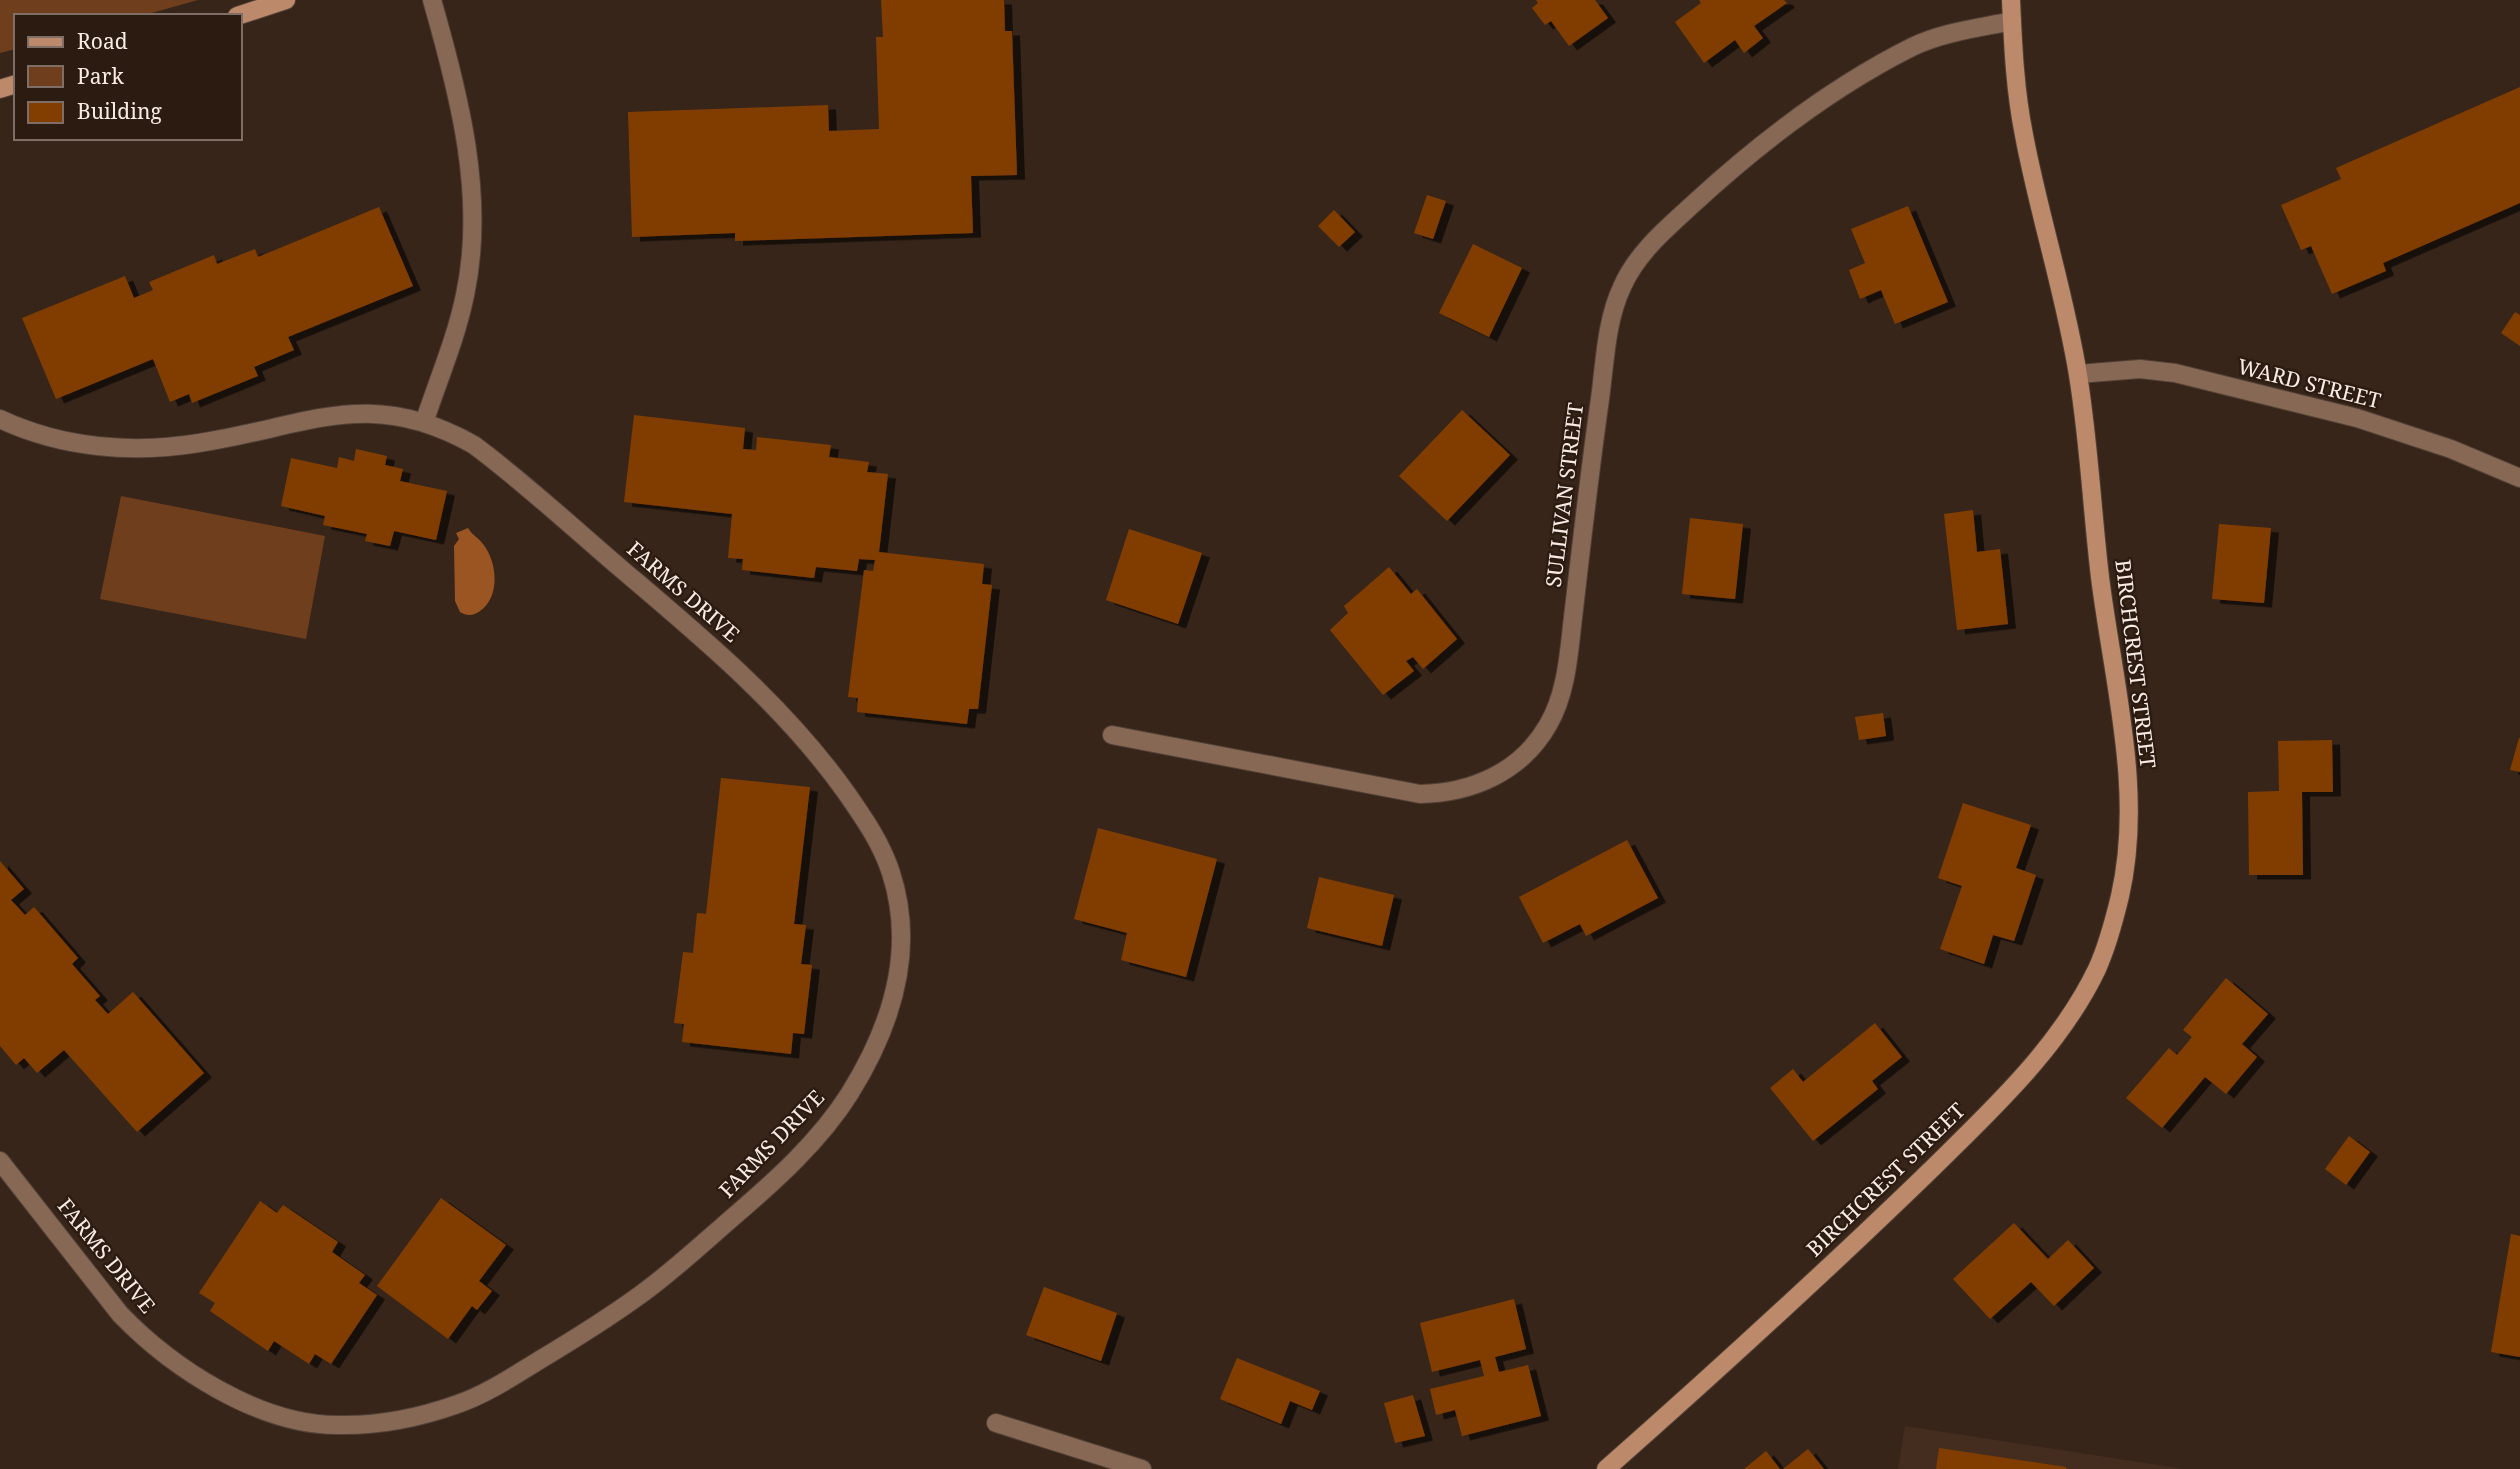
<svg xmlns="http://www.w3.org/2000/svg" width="2520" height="1469" viewBox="0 0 2520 1469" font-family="'Noto Serif',serif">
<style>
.built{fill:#442d1e}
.green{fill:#6e3e1d}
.water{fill:#9a5522}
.building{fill:#813e00;filter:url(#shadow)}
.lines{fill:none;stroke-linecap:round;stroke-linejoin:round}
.street-casing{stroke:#524136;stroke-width:20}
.secondary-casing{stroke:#524136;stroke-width:20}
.street{stroke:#876854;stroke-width:18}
.secondary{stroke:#bc8a6b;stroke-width:18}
.labels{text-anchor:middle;stroke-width:5;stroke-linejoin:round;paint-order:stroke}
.street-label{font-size:21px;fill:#f8ebe4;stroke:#2c1b10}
</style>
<defs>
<filter id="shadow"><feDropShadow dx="8" dy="4.5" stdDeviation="0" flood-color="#0009"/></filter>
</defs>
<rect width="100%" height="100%" fill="#37251a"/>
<!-- built -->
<path class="built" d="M1905 1426 2184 1469H1898Z"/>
<!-- green -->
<path class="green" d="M0 0H198L141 16H16V49L0 53Z
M121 496 325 536 306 639 100 599Z"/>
<!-- water -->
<path class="water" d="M468 528C473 536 478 537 483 544 497 561 501 597 480 611 473 616 467 616 460 612L455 601 454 546 459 539 456 533Z"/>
<!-- building -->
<path class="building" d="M881 0H1004L1005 31H1012L1017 175 971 176 973 233 735 241V233L632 237 628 112 828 105 829 131 879 129 876 37H883Z
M1536 0H1595L1608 18 1569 46 1551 21 1545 25 1532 8 1538 3Z
M1699 0H1784L1787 3 1754 26 1763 38 1744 53 1735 40 1704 63 1675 22 1701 3Z
M2520 87V203L2383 263 2386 271 2332 294 2311 246 2301 250 2281 205 2341 179 2336 168Z
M1427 195 1446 201 1433 239 1414 233Z
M1908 206 1948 302 1895 324 1881 290 1860 299 1849 270 1865 263 1851 229Z
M379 207 413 286 288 337 294 350 254 367 258 376 192 403 189 394 170 402 153 359 56 399 22 318 125 276 134 298 153 290 149 282 214 255 217 264 255 249 258 257Z
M1334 210 1355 232 1339 247 1318 226Z
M1473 244 1522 268 1489 337 1439 313Z
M2515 312 2520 315V346L2501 333Z
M1462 410 1510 455 1447 521 1399 476Z
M634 415 745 428 743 449 756 450 757 437 831 445 829 457 869 462 867 472 888 474 879 552 984 564 982 584 992 585 978 709H969L967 724 857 712 858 698 848 697 864 570 873 571 875 560 859 559 857 571 816 567 814 578 742 570 743 559 728 558 732 514 624 502Z
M356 449 387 456 385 465 403 469 400 481 447 491 436 540 394 531 390 546 365 541 367 534 323 525 325 516 281 506 291 458 337 468 339 457 354 461Z
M1973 510 1977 552 2000 549 2008 624 1957 630 1944 514Z
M1690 518 1743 524 1735 599 1682 594Z
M2219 524 2271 528 2264 603 2212 599Z
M1129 529 1202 553 1178 624 1106 600Z
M1389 567 1411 594 1417 589 1457 639 1423 669 1413 657 1406 661 1414 671 1383 695 1330 630 1348 613 1344 606Z
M1883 713 1886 736 1859 740 1855 717Z
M2519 738H2520V772L2510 770Z
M2332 740 2333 792H2302L2303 875H2249L2248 792 2279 791 2278 741Z
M721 778 810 787 794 924 806 925 801 964 812 965 804 1034 793 1033 791 1054 682 1042 684 1024 674 1023 683 952 693 953 697 913 706 914Z
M1963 803 2031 825 2016 868 2036 875 2014 941 1993 935 1984 964 1940 949 1962 886 1938 878Z
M1098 828 1217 859 1186 977 1121 960 1127 933 1074 919Z
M1627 840 1658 898 1586 936 1580 924 1543 943 1519 897Z
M0 861 24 889 11 900 25 915 34 907 78 958 72 964 100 996 95 1000 108 1014 133 992 204 1073 137 1132 64 1050 37 1073 24 1058 16 1065 0 1046Z
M1319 877 1394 895 1382 946 1307 928Z
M2226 978 2268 1014 2242 1044 2257 1057 2226 1094 2205 1077 2162 1128 2126 1098 2169 1048 2177 1055 2192 1037 2183 1030Z
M1875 1023 1902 1057 1872 1081 1878 1089 1813 1141 1770 1088 1793 1069 1803 1082Z
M2349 1136 2370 1152 2346 1185 2325 1169Z
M441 1198 506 1245 479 1281 492 1291 477 1310 472 1306 448 1339 377 1286Z
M260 1201 277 1213 283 1205 338 1242 332 1252 365 1275 359 1283 377 1295 331 1364 315 1354 309 1364 274 1341 268 1351 210 1311 215 1303 199 1293Z
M2014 1223 2048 1259 2068 1240 2094 1268 2054 1306 2031 1282 1990 1319 1953 1279Z
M2511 1234 2520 1236V1357L2491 1352Z
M1044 1287 1117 1313 1101 1361 1026 1335Z
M1514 1299 1526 1349 1495 1357 1499 1372 1528 1365 1541 1416 1462 1436 1455 1410 1436 1415 1430 1389 1484 1376 1480 1360 1432 1372 1420 1323Z
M1237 1358 1320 1391 1312 1410 1290 1401 1281 1424 1220 1399Z
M1413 1395 1425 1436 1395 1443 1384 1403Z
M1939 1448 2066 1467V1469H1936Z
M1808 1449 1824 1469H1783Z
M1766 1451 1780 1469H1744Z"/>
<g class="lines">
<!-- street casing -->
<g class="street-casing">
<path id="street" d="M2078 374 2140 369 2175 373 2357 418 2451 449 2520 478
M0 419C62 448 132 454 199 443 306 427 368 385 474 445 525 483 571 526 619 567 700 636 782 703 845 791 863 817 881 842 891 873 916 950 891 1027 850 1093 820 1141 774 1182 732 1218 702 1244 672 1272 640 1295 607 1319 573 1340 538 1361 512 1377 485 1395 455 1405 418 1418 377 1426 337 1425 259 1425 172 1368 120 1314L0 1161
M424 423C438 380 456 339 465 295 486 197 459 94 432 0
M1112 735 1420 794C1472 793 1521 772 1548 725 1568 691 1569 648 1574 609 1582 539 1590 469 1600 399 1605 362 1606 321 1622 287 1637 253 1665 230 1692 205 1758 144 1832 87 1912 47 1943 32 1979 28 2012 21
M996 1423 1142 1469"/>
</g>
<!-- secondary casing -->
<g class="secondary-casing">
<path id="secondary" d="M237 16 286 0
M0 89 16 84
M1606 1469C1689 1396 1770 1322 1850 1247 1885 1214 1920 1181 1954 1147 2008 1094 2064 1038 2097 969 2107 947 2114 921 2120 896 2144 791 2113 682 2100 577 2092 510 2089 442 2078 375 2065 294 2039 215 2024 135 2015 91 2013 45 2011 0"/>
</g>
<!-- street -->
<use href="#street" class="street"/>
<!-- secondary -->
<use href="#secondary" class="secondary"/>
</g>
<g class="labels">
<!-- street labels -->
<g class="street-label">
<text transform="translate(2309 384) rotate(14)" y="7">WARD STREET</text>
<text transform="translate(1565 495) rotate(-83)" y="7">SULLIVAN STREET</text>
<text transform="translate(683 592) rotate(41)" y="7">FARMS DRIVE</text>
<text transform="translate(2135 664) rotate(83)" y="7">BIRCHCREST STREET</text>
<text transform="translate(772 1144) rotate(-46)" y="7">FARMS DRIVE</text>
<text transform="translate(1886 1180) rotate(-44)" y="7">BIRCHCREST STREET</text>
<text transform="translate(106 1256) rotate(51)" y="7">FARMS DRIVE</text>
</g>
</g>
<!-- legend -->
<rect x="14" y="14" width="228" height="126" fill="#2c1b10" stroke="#7e6e65" stroke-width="2"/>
<rect x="28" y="37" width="35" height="10" fill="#bc8a6b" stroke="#7e6e65" stroke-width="2"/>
<text x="77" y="49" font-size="21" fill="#f8ebe4">Road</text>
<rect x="28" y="66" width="35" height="21" fill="#6e3e1d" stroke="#7e6e65" stroke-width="2"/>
<text x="77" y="84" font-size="21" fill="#f8ebe4">Park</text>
<rect x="28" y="102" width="35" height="21" fill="#813e00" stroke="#7e6e65" stroke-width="2"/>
<text x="77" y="119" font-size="21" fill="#f8ebe4">Building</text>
</svg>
